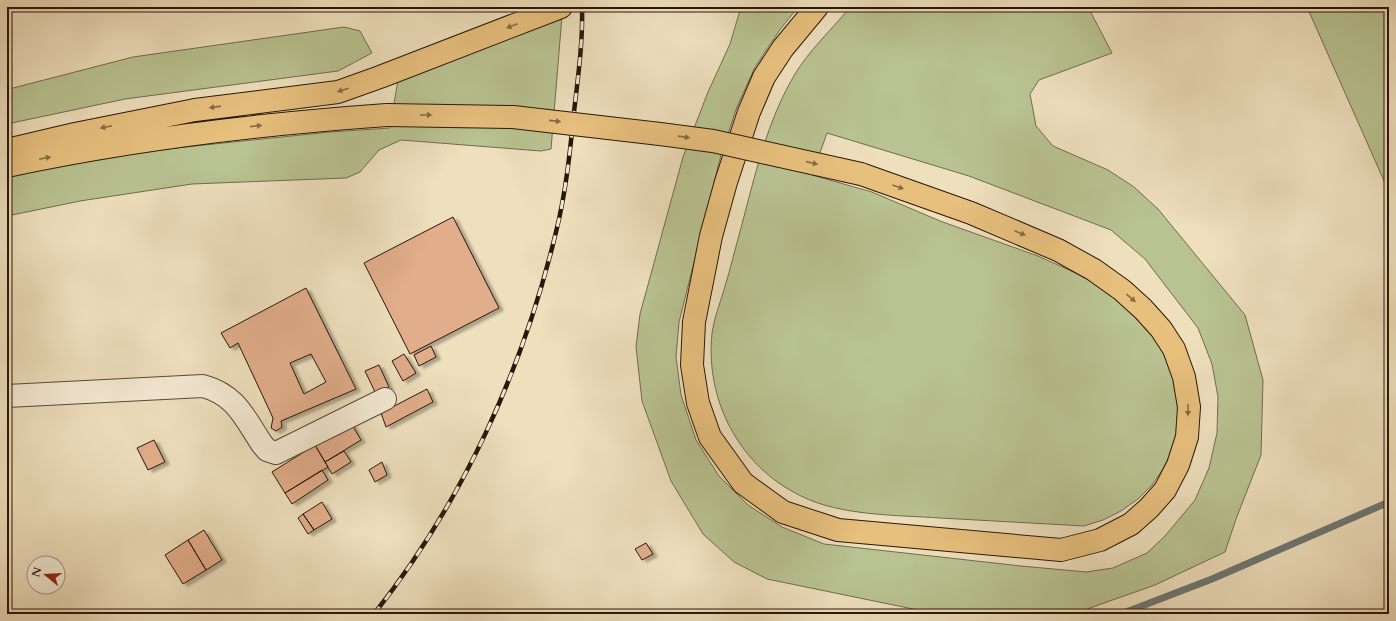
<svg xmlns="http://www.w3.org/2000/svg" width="1396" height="621" viewBox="0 0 1396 621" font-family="Cardo,serif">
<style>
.green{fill:#b9c291;stroke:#726c4c}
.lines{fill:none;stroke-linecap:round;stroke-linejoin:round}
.stream{stroke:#6e7873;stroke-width:7}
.building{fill:#e1ad8a;stroke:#2a1608;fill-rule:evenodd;filter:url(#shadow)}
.minor-casing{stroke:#5b4835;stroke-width:24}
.highway-casing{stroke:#2a1608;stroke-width:24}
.minor{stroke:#f4ead4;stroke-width:22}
.highway{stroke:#e7c07e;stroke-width:22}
.rail-casing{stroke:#2a1608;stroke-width:4.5}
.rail{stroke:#f4ead4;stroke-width:3;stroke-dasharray:9;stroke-linecap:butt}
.highway-bridge-casing{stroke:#2a1608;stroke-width:24;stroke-linecap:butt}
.highway-bridge{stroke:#e7c07e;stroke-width:22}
.oneway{fill:#886b43}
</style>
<defs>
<filter id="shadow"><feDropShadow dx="4.5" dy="2.5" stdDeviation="1" flood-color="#0004"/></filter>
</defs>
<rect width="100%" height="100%" fill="#eedfbd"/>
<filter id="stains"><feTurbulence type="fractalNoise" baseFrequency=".005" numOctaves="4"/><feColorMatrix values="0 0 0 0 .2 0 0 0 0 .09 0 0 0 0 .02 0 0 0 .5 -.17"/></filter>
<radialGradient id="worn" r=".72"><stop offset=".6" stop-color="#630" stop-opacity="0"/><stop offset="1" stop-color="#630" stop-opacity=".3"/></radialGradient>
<!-- green -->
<path class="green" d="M741 7H798L779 31 755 67 737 107 721 155 679 322 676 357 681 395 696 440 719 476 748 505 782 527 824 544 1021 566 1086 572 1113 568 1147 553 1165 536 1195 500 1209 468 1217 433 1218 397 1212 364 1198 328 1145 259 1111 230 969 176 827 133 812 175 872 192 940 221 1038 256 1102 285 1160 336 1180 392 1178 432 1172 451 1163 469 1152 485 1138 499 1121 511 1103 520 1084 526C1036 523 989 521 941 518 896 515 841 516 801 496 739 466 705 400 712 333 714 319 719 306 723 293 730 271 735 249 741 228 755 175 767 121 795 74 808 52 830 31 846 12L852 7H1088L1112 53 1039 80 1030 94 1036 126 1053 146 1108 170 1134 187 1158 209 1245 315 1263 380 1261 455 1236 519 1225 552 1155 585 1073 614H925L913 609 767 579 734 562 703 534 671 481 642 401 636 347 640 314 683 157 708 92 730 44Z
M1307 7H1389V192Z
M562 16 551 149 541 151 401 140 379 150 360 172 346 178 192 184 80 201 7 216V174L127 153 330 132 390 128 398 80Z
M344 27 360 31 372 53 338 71 125 99 7 124V91L13 88 133 57Z"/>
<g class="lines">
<!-- stream -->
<path class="stream" d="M1121 614 1212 579 1389 502"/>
</g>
<!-- building -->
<path class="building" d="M453 217 499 308 410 354 364 263Z
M306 288 356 389 281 421 282 427 276 431 271 428 273 418 238 343 230 348 221 333ZM311 354 326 382 304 394 290 363Z
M431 346 436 357 419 366 414 355Z
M404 354 416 373 403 381 392 361Z
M379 365 389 387 376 394 365 371Z
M427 389 433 402 386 427 381 413Z
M351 423 361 440 325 462 315 445Z
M154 440 165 462 148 470 137 448Z
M315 445 328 467 285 493 272 472Z
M344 451 351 462 332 474 325 462Z
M382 462 387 475 375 482 369 470Z
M322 470 328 480 292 504 285 493Z
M322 502 332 519 314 530 303 514Z
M303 514 314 530 308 534 298 518Z
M204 530 222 560 206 570 188 540Z
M188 540 206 570 183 584 165 555Z
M646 543 653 554 642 560 635 549Z"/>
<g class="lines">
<!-- minor casing -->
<g class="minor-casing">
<path id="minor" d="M7 396 203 386C236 395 244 417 262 444L267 450 276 453 385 399"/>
</g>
<!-- highway casing -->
<g class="highway-casing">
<path id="highway" d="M817 7 783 48 764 77 749 112 726 182 711 236 694 322 692 365 698 403 710 437 743 483 783 512 838 530 1061 550 1100 540 1131 524 1149 508 1165 490 1178 465 1187 437 1189 407 1184 377 1174 349 1161 329 1143 309 1122 290 1094 270 1058 250 971 213 861 174
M7 150 75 134 195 110 338 92 380 77 561 7
M7 166C133 139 259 124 387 115"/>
</g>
<!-- minor -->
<use href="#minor" class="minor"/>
<!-- highway -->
<use href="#highway" class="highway"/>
<!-- rail casing -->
<g class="rail-casing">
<path id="rail" d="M374 614C462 503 523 370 556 232 566 192 570 152 574 112 578 77 583 42 582 7"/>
</g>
<!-- rail -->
<use href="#rail" class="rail"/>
<!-- highway-bridge casing -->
<g class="highway-bridge-casing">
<path id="highway-bridge" d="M387 115 513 117 660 134 713 141 861 174"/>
</g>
<!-- highway-bridge -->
<use href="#highway-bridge" class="highway-bridge"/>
</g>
<!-- one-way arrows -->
<defs><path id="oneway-solid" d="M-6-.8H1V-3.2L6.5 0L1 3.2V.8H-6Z"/></defs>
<g class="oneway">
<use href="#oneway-solid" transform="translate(512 26) rotate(159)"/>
<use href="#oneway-solid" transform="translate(343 90) rotate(163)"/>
<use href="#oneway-solid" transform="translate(215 107) rotate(172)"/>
<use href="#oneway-solid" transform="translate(426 115)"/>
<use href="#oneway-solid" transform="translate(555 121) rotate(6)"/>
<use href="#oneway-solid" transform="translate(256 126) rotate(-6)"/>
<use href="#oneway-solid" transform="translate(106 127) rotate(168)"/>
<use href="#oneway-solid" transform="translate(684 137) rotate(8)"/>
<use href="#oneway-solid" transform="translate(45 158) rotate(-12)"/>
<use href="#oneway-solid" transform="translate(812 163) rotate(13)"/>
<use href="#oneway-solid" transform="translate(898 187) rotate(19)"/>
<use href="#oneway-solid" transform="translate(1020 233) rotate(23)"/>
<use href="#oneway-solid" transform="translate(1131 298) rotate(41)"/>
<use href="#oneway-solid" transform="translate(1188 410) rotate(91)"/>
</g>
<!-- margin -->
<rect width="1396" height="621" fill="none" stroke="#eedfbd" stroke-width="24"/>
<rect x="8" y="8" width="1380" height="605" fill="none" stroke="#2a1608" stroke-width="2"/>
<rect x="12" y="12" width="1372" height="597" fill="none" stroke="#2a1608"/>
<!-- north arrow -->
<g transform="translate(46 575) rotate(288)"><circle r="19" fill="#f4ead4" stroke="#a39582"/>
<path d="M0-3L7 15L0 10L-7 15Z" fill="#8f2418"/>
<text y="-6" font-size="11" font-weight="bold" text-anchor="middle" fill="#2a1608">N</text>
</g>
<rect width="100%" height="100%" filter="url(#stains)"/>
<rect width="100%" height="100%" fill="url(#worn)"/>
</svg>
